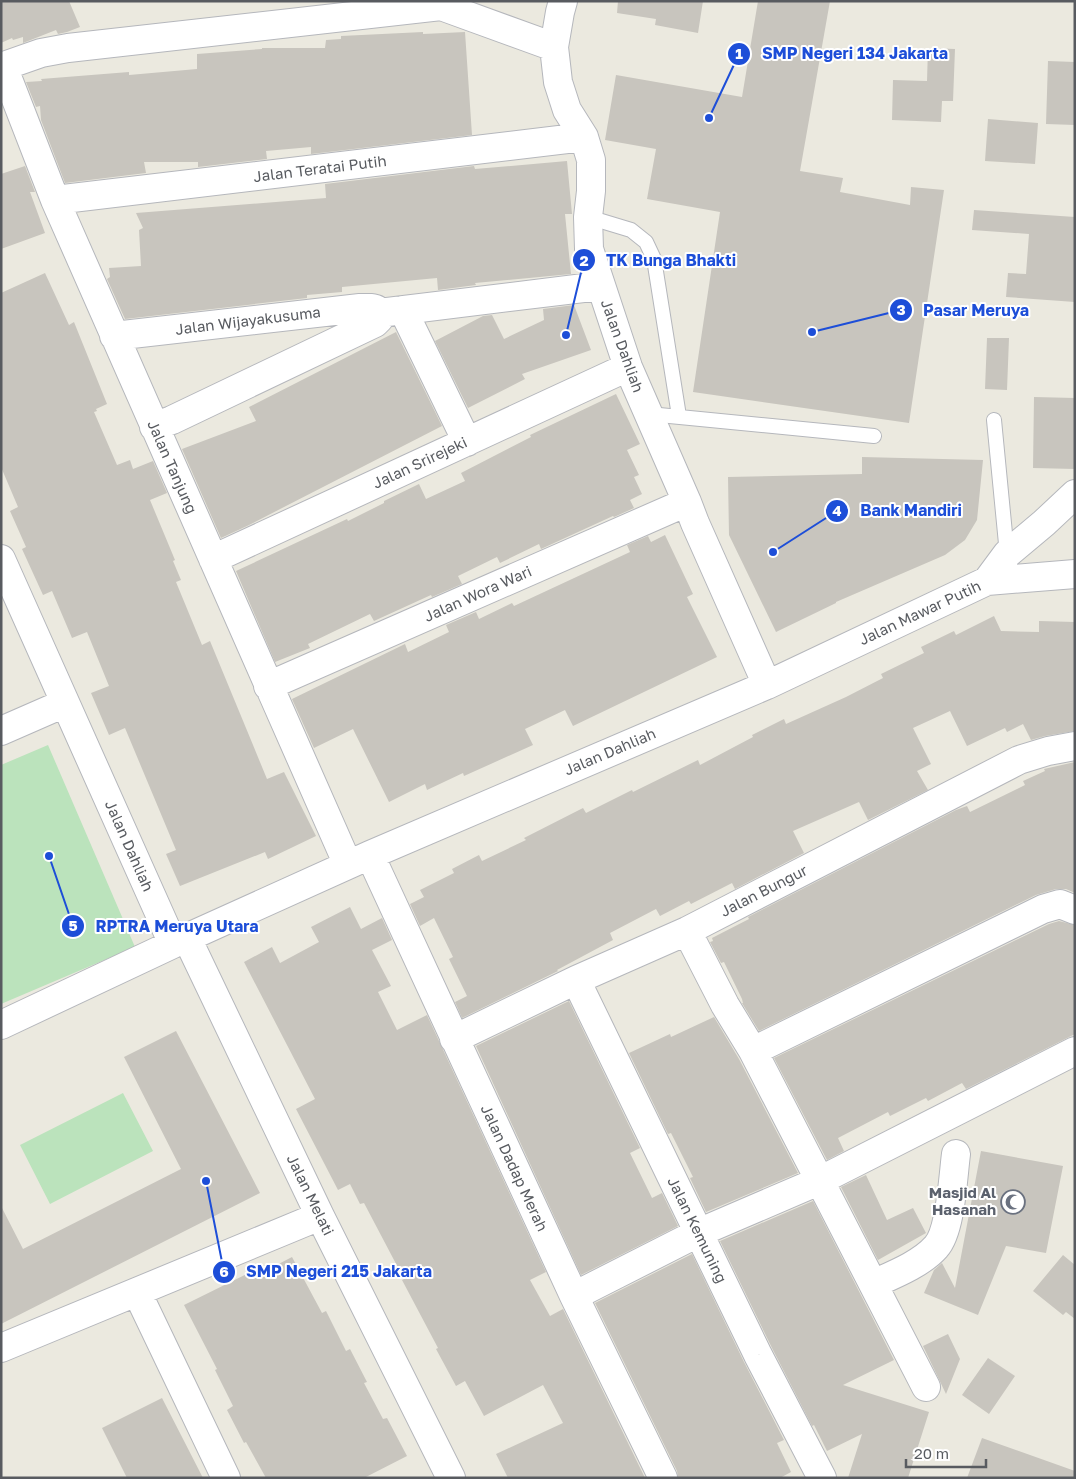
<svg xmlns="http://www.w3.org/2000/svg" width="1076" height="1479" viewBox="0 0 1076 1479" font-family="'Golos Text',sans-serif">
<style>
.green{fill:#bbe3bc}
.building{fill:#c8c5be}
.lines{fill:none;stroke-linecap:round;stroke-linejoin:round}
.lane-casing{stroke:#b5b7bc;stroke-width:16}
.street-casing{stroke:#b5b7bc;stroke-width:30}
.lane{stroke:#fff;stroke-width:14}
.street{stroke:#fff;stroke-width:28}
.labels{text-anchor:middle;stroke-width:4;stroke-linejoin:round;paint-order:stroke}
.street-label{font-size:15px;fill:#585b60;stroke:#fff}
.worship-label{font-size:15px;font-weight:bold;fill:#5b616d;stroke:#fff;text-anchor:end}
.leader{fill:none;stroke:#1d4ed8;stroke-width:2}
.callout-dot{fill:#1d4ed8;stroke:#fff;stroke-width:2}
.mark-label{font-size:15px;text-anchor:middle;font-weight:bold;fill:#fff}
.callout-label{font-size:16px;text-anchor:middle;font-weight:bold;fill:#1d4ed8;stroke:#fff;stroke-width:4;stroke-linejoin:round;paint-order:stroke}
</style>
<rect width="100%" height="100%" fill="#ebe9df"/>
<!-- green -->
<path class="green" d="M48 745 135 947 1 1004V765Z
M123 1093 153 1151 50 1204 20 1145Z"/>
<!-- building -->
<path class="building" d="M1 1H69L80 27 67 32 58 34 56 30 23 43V37L13 40 12 38 1 43Z
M618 1H703L698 33 655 25 656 19 617 13Z
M758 1H830L800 171 843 178 840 192 910 205 911 187 944 190 909 423 693 392 720 212 647 199 656 149 605 140 616 75 742 97Z
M423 32V34L465 32 472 135 311 154V147L266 151 267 159 198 167V162H144L146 173 65 183 41 120 40 106 36 107 26 82 42 81 41 79 129 72V75L197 69V54L262 49V48H325L326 40 341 39V36Z
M928 48 955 49 953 101H942L941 122 892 120 893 80 927 81Z
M1048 61 1075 62V125L1046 124Z
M988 119 1038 123 1035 164 985 161Z
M567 161 572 214H565L571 274 475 283 476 285 438 290 437 278 342 287V292L307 295V298L125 319 107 279 110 277 109 268 141 266 139 230 143 228 136 213 326 198 325 184 474 166 475 169Z
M25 166 35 192H30L45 233 1 249V174Z
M974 210 1075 217V302L1006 297 1008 273 1026 274 1029 234 972 230Z
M45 273 69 325 74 322 107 404 96 409 97 411 94 412 117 465 130 460 133 469 153 461 167 493 150 500 175 560 173 561 181 580 176 582 202 645 210 641 267 779 284 772 316 836 268 859 265 852 180 886 166 854 176 850 125 728 109 735 91 693 109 686 87 632 72 638 52 591 43 595 22 549 26 547 10 511 18 507 1 467V293Z
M574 305 591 350 522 374 525 379 468 408 435 341 483 316 492 315 504 339 544 320 543 309Z
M396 332 442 426 247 526 221 538 182 449 256 421 249 407Z
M987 338H1009L1007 390 985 389Z
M616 394 640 444 627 450 639 475 634 477 642 494 630 500 634 508 614 517 613 516 541 549 539 544 500 563 497 557 458 576 462 584 432 597 431 595 374 621 370 614 308 644 310 648 275 662 236 571 347 519 348 521 384 503V501L419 484 426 499 465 481 461 473 531 437 530 435Z
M1034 397 1075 398V469L1033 468Z
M862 457 983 460 977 520 965 540 945 555 836 602V603L776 632 729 535 728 477 862 474Z
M665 535 693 594 687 597 717 657 573 726 565 710 525 729 533 745 464 776 463 773 427 790 425 784 389 802 353 729 314 748 292 699 405 644 408 652 449 632 446 625 476 612 479 619 512 603 514 606 630 552 627 545 648 536 651 542Z
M994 616 1001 631 1039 632V621L1075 622V731L1045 736 1031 740 1023 724 1007 732 1005 728 967 746 950 711 913 728 931 764 917 771 928 790 868 820 859 802 793 831 804 853 735 889 732 883 691 904 689 901 660 916 656 909 610 933 613 940 557 970 558 971 462 1018 455 1002 467 996 449 959 453 957 434 918 420 926 410 904 424 897 420 890 454 873 452 869 479 855 482 861 526 840 524 838 583 808 586 813 632 790 633 792 698 760 700 765 753 737 752 735 784 719 786 724 846 697 883 678 881 674 924 653 921 647 954 631 956 635Z
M1075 762V893L1066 889H1056L1036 895 759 1031 742 1003H743L742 999 724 962 721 963 710 942 713 941 712 938 749 919 748 917 956 810 967 806 970 812 1025 785 1023 781 1045 771 1044 769Z
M350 907 361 929 382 918 392 940 372 950 391 986 378 992 397 1030 427 1015 546 1272 530 1280 550 1316 563 1309 645 1478H508L496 1454 563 1423 543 1385 484 1416 465 1381 456 1386 436 1349 438 1348 402 1280 404 1279 364 1203 360 1204 350 1184 338 1190 296 1109 315 1099 244 962 272 947 280 963 319 942 311 927Z
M1059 921 1075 925V1034L966 1089 962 1083 928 1101 926 1098 890 1116 888 1112 838 1138 844 1151 827 1160 774 1058 1049 924Z
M569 1001 640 1148 630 1153 652 1198 662 1193 678 1226 581 1275 476 1046Z
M714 1017 739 1059 798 1173 706 1212 690 1178 693 1177 671 1133 668 1134 629 1053 670 1034 671 1037Z
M176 1031 260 1193 1 1324V1206L23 1249 181 1169 124 1057Z
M981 1151 1063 1166 1046 1253 1006 1246 978 1315 924 1293 934 1270 942 1263 955 1288Z
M866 1175 887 1220 913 1208 926 1233 878 1260 841 1187Z
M813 1201 894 1360 843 1385 929 1412 908 1478H848L862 1434 827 1451 814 1425 812 1426 772 1348 720 1241Z
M692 1254 744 1362 784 1440 777 1443 791 1472 780 1478H678L677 1471 595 1303Z
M1063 1255 1075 1265V1319L1066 1312 1063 1315 1033 1291Z
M292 1257 322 1313 326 1311 346 1351 350 1349 367 1382 364 1383 383 1419 387 1418 407 1456 364 1478H266L246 1442 244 1443 227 1410 233 1406 215 1370 217 1369 184 1305 267 1264 269 1269Z
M948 1334 960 1359 946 1394 923 1346Z
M988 1358 1015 1376 989 1414 962 1395Z
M162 1398 203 1478H127L102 1428Z
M982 1438 1075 1471V1478H967Z"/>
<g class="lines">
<!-- lane casing -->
<g class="lane-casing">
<path id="lane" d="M588 217 631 230 646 242 654 259 679 416
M649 414 874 436
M994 420 1007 554"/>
</g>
<!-- street casing -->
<g class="street-casing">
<path id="street" d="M3 66 55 200 348 865
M1 67 41 53 68 48 441 6 554 47
M55 200 584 137
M403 310 467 442
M114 336 360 308H372L376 309 379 313
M154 427 172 420 375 323 379 319V313L600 286
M1 559 173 944 370 855 767 685 695 523 687 502 628 367 589 249 588 217 591 191V160L584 137 567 110 558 82 554 47 560 12 563 1
M213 559 628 367
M987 581 1075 574
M767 685 987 581 1007 554 1044 523 1075 494
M268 686 687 502
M1 731 65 703
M370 855 574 1296 663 1478
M687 931 725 1005 753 1051 926 1387
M187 938 320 1216 451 1478
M576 980 758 1355 822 1478
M1 1025 173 944
M454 1039 576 980 687 931 1019 760 1048 751 1075 746
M753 1051 1043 909 1060 904 1075 910
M873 1284C893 1275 921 1264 936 1247 951 1231 953 1176 956 1154
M137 1292 226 1478
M574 1296 698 1233 819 1181 1075 1051
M1 1348 320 1216"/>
</g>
<!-- lane -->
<use href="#lane" class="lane"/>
<!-- street -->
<use href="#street" class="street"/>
</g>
<!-- icons -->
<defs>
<g id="mosque-ring" transform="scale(1.25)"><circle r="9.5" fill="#fff" stroke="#6b7280" stroke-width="1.5"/><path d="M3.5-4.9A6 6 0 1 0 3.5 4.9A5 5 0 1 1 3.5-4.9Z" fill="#6b7280"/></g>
</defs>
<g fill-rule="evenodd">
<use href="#mosque-ring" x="1013" y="1202"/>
</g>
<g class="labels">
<!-- street labels -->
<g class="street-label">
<text transform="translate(320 169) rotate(-7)" y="5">Jalan Teratai Putih</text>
<text transform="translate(248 321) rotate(-7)" y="5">Jalan Wijayakusuma</text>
<text transform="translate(622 346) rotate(70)" y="5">Jalan Dahliah</text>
<text transform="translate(420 463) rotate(-25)" y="5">Jalan Srirejeki</text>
<text transform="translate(172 467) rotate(66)" y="5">Jalan Tanjung</text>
<text transform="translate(478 594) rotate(-24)" y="5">Jalan Wora Wari</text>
<text transform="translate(920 613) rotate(-25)" y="5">Jalan Mawar Putih</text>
<text transform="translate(610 752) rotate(-23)" y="5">Jalan Dahliah</text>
<text transform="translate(129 846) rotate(66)" y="5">Jalan Dahliah</text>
<text transform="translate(764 891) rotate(-27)" y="5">Jalan Bungur</text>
<text transform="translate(514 1168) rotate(65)" y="5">Jalan Dadap Merah</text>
<text transform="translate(310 1195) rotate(64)" y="5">Jalan Melati</text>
<text transform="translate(697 1230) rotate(64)" y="5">Jalan Kemuning</text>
</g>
<!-- worship labels -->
<g class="worship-label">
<text x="996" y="1198">Masjid Al<tspan x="996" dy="17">Hasanah</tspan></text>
</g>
</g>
<!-- callouts -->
<path class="leader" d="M709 118L739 54M566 335L584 260M812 332L901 310M773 552L837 511M49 856L73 926M206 1181L224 1272"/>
<g class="callout-dot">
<circle cx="709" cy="118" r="5"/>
<circle cx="566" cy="335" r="5"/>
<circle cx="812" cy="332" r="5"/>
<circle cx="773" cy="552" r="5"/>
<circle cx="49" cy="856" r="5"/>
<circle cx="206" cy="1181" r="5"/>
<circle cx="739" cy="54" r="12"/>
<circle cx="584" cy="260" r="12"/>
<circle cx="901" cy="310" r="12"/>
<circle cx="837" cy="511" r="12"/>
<circle cx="73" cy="926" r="12"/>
<circle cx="224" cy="1272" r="12"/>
</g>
<g class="mark-label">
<text x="739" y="59">1</text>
<text x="584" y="266">2</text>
<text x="901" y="315">3</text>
<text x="837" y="516">4</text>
<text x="73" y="931">5</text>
<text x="224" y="1277">6</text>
</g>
<g class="callout-label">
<text x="855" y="59">SMP Negeri 134 Jakarta</text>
<text x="671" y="266">TK Bunga Bhakti</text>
<text x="976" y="316">Pasar Meruya</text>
<text x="911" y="516">Bank Mandiri</text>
<text x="177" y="932">RPTRA Meruya Utara</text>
<text x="339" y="1277">SMP Negeri 215 Jakarta</text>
</g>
<!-- border -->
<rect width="1076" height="1479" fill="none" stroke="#585b60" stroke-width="5"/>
<!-- scale -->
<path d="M906 1459v8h80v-8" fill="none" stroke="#585b60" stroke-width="2.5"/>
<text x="914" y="1459" font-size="15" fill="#585b60" stroke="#ffffff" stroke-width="4" paint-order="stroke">20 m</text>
</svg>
